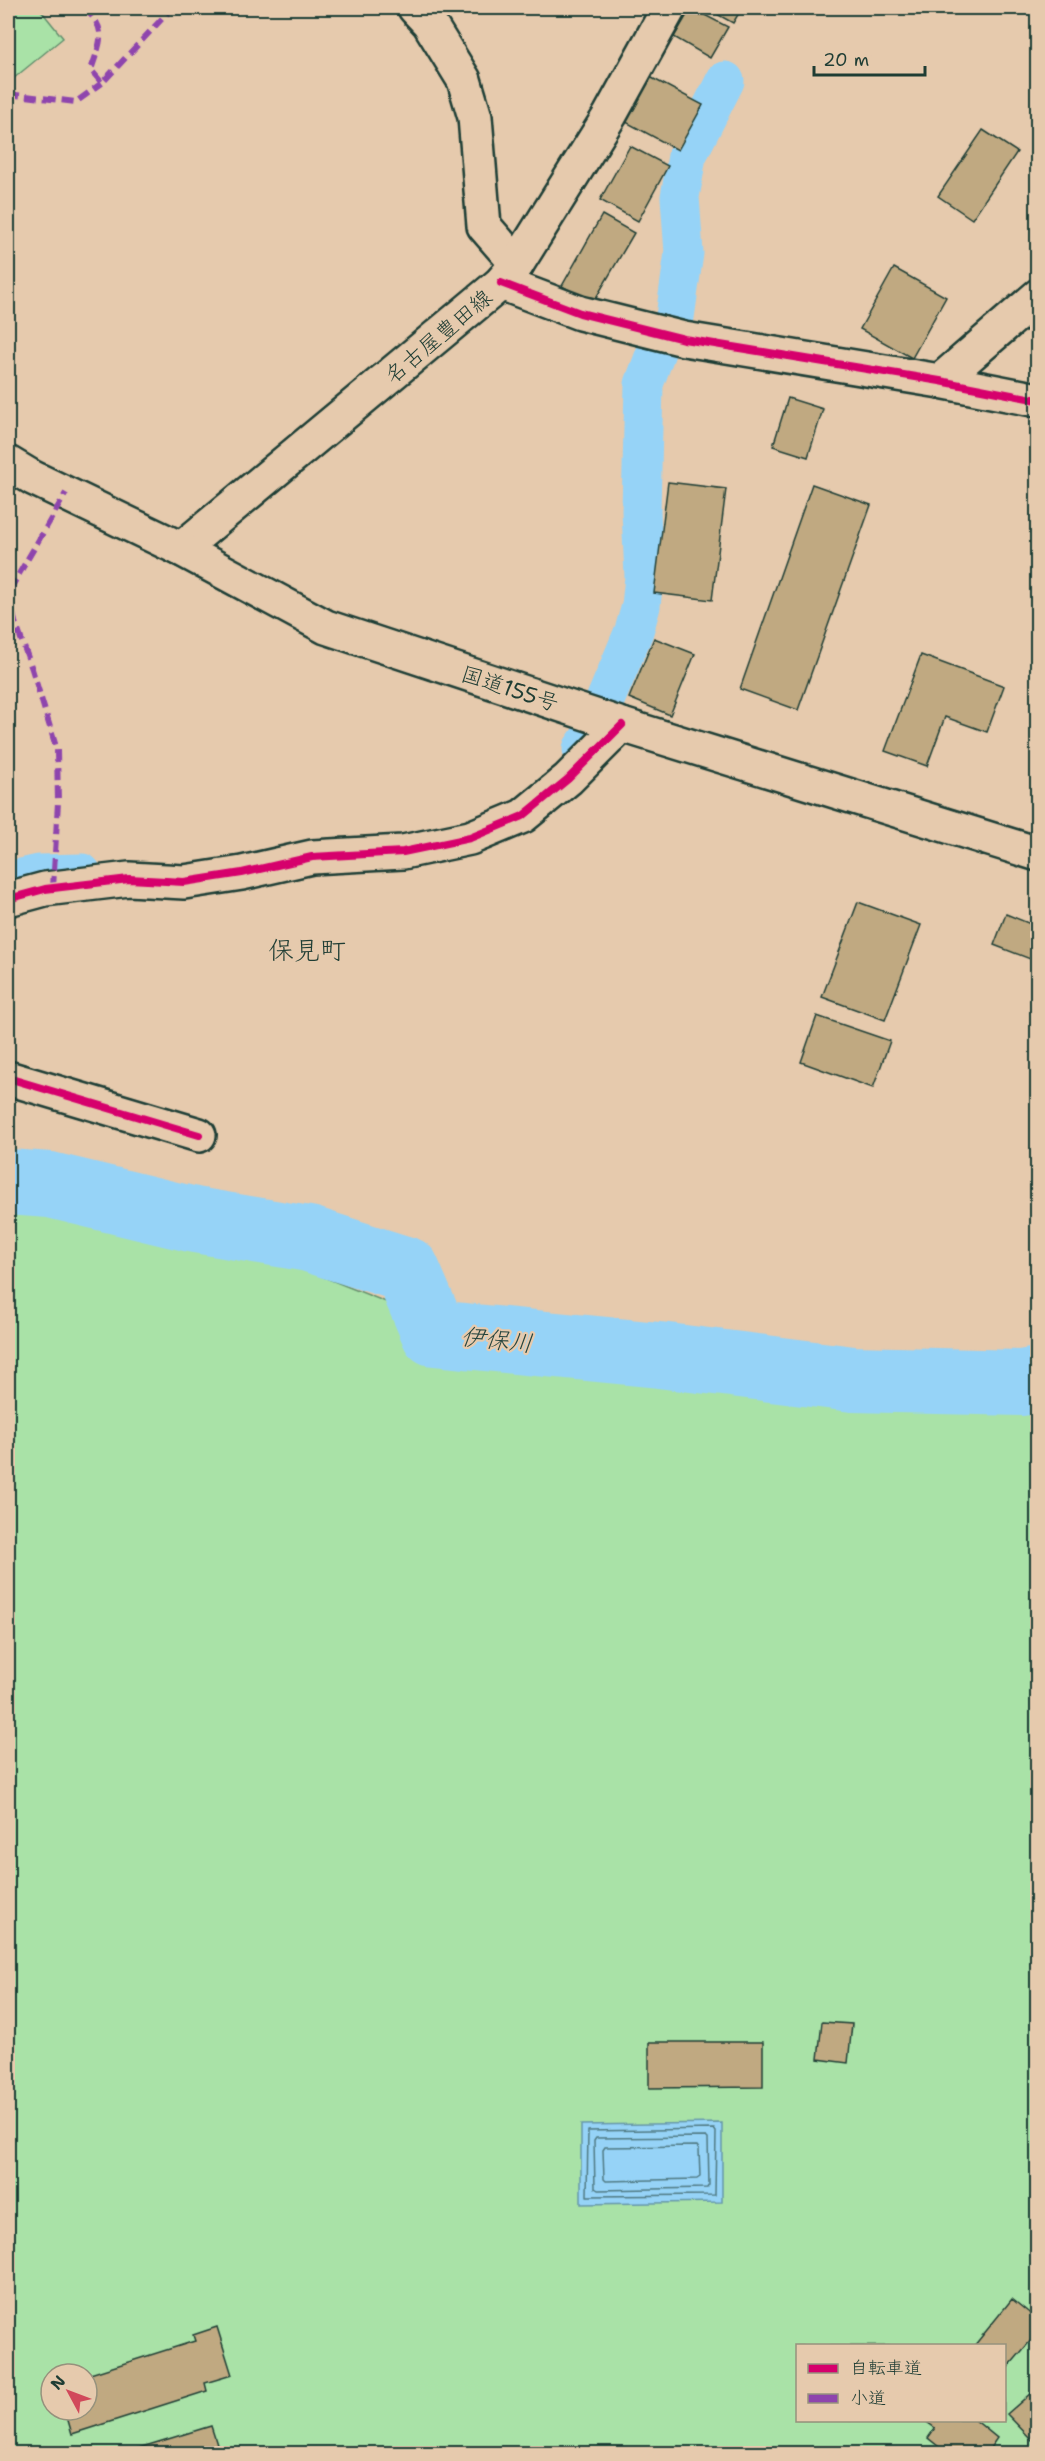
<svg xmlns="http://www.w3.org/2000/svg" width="1045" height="2461" viewBox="0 0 1045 2461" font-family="'Shantell Sans','Klee One',sans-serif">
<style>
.green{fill:#a9e2a7;stroke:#64906e;stroke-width:1.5;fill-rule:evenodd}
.water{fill:#96d3f7;stroke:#6697a9;stroke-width:1.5}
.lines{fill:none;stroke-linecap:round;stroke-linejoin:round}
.shore{stroke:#4f7982;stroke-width:1.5}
.canal{stroke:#96d3f7;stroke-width:39}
.river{stroke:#96d3f7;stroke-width:66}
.building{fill:#c0a981;stroke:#1f3d34;stroke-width:1.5}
.minor-casing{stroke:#1f3d34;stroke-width:38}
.primary-casing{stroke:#1f3d34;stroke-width:38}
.trunk-casing{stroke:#1f3d34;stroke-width:38}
.minor{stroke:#e6caad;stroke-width:33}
.primary{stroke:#e6caad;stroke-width:33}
.trunk{stroke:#e6caad;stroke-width:33}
.quiet{stroke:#8e44ad;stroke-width:6;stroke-dasharray:12 6;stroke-linecap:butt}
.cycleway-casing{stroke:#e6caad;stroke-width:11}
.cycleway{stroke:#d6006c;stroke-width:8}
.labels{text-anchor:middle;stroke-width:4.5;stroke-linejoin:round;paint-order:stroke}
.street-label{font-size:22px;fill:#1f3d34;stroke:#e6caad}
.water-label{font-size:24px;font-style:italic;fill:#25443e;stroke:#e6caad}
.quarter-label{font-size:26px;fill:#1f3d34;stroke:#e6caad}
</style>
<rect width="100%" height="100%" fill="#e6caad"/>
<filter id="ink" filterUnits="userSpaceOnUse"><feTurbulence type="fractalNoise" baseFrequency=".0167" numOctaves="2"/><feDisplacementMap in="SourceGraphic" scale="12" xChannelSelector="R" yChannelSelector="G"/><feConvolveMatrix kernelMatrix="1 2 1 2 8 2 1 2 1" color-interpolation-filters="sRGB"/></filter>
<g filter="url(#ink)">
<!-- green -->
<path class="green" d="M8 8H39L63 38 8 83Z
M8 1212 213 1233 406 1310 734 1371 959 1405 1037 1398V2453H8ZM798 2346H1004V2420H798ZM51 2374H87V2410H51Z"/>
<!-- water -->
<path class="water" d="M722 2123V2202L581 2204V2125Z"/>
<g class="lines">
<!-- shore -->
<path class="shore" d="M714 2129 716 2132 715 2195 587 2196 588 2131Z
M706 2137 708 2139 709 2185 707 2188 598 2190 595 2188 594 2141 596 2138Z
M697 2146 699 2149 700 2177 697 2179 606 2181 604 2179 603 2150 605 2147Z"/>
<!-- canal -->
<path class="canal" d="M582 749 589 739 634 631 641 606 644 577 641 511 644 384 657 349 675 317 684 253 680 197 687 156 725 81
M8 881 39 874 82 873"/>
<!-- river -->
<path class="river" d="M8 1182 50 1185 195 1220 309 1239 407 1270 434 1333 659 1355 853 1379 1021 1383 1038 1380"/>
</g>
<!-- building -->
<path class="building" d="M691 8 728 27 710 58 674 37Z
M706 8H742L733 23Z
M650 77 703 105 678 150 626 122Z
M983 130 1017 152 972 219 938 196Z
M630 146 668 166 638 221 600 200Z
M602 215 634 233 593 303 562 286Z
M894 268 946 297 912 358 860 329Z
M788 398 823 409 808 457 773 446Z
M668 482 726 489 712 600 654 593Z
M812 484 871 505 798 710 740 689Z
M654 638 695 654 670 715 629 698Z
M921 655 1004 686 987 732 945 717 927 766 885 751Z
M858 902 921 925 885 1020 822 997Z
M1006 914 1038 927V962L994 945Z
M817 1016 890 1041 873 1088 801 1062Z
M822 2022 852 2024 848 2063 818 2059Z
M649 2042H763V2087L649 2088Z
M1012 2299 1038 2320V2332L1004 2372V2346H974Z
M217 2327 232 2375 205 2383 207 2391 72 2434 65 2410H87V2375L195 2341 193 2335Z
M1038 2387V2435L1032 2440 1007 2414Z
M924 2420H975L997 2438 986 2454H948L928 2438 935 2428Z
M211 2426 220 2454H133L132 2450Z"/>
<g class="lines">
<!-- minor casing -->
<g class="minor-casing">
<path id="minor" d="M415 8 429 23 464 80 475 117 484 226 517 264
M501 283 580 313 684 339 940 381 1038 400
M940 381 1038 296
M8 899 45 889 129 879 184 882 242 873 312 857 403 852 470 838 523 816 568 779 622 725
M8 1078 199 1135"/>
</g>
<!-- primary casing -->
<g class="primary-casing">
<path id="primary" d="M181 549 501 283 517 264 610 115 669 8"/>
</g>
<!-- trunk casing -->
<g class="trunk-casing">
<path id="trunk" d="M8 463 33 478 181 549 326 627 622 725 1038 854"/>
</g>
<!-- minor -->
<use href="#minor" class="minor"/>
<!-- primary -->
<use href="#primary" class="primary"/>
<!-- trunk -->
<use href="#trunk" class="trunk"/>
<!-- quiet -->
<path class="quiet" d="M84 8C109 30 100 42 91 70L102 83 172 8
M8 94 76 102 102 83
M53 888 58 802 57 750 32 669 15 622 8 593 66 493"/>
<!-- cycleway casing -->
<g class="cycleway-casing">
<path id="cycleway" d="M501 283 580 313 684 339 940 381 1038 400
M8 899 45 889 129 879 184 882 242 873 312 857 403 852 470 838 523 816 568 779 622 725
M8 1078 199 1135"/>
</g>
<!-- cycleway -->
<use href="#cycleway" class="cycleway"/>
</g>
</g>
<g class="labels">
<!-- street labels -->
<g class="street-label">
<text transform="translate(438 336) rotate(-40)" y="8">名古屋豊田線</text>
<text transform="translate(510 688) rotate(18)" y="8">国道155号</text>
</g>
<!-- water labels -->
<g class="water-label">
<text transform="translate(497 1340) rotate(6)" y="8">伊保川</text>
</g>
<!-- quarter labels -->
<g class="quarter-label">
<text x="307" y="959">保見町</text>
</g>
</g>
<!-- margin -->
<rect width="1045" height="2461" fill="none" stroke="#e6caad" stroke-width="30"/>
<rect x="15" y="15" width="1015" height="2431" fill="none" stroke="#1f3d34" stroke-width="2" filter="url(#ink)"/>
<!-- legend -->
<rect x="796" y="2344" width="210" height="78" fill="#e6caad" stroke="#96927d" stroke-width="1.5"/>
<rect x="808" y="2364" width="30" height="9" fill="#d6006c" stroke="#96927d" stroke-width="1.5"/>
<text x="850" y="2374" font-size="18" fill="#1f3d34">自転車道</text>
<rect x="808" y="2394" width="30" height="9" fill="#8e44ad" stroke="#96927d" stroke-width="1.5"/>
<text x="850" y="2404" font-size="18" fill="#1f3d34">小道</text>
<!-- north arrow -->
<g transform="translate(69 2392) rotate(311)"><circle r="28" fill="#e6caad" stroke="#96927d" stroke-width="1.5"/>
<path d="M0-4.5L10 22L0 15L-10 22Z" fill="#d1495b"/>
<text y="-9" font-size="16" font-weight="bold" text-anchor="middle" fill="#1f3d34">N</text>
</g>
<!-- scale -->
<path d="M814 66v9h111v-9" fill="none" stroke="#1f3d34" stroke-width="3"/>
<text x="823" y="66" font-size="18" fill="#1f3d34" stroke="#e6caad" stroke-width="4.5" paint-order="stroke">20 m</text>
</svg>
